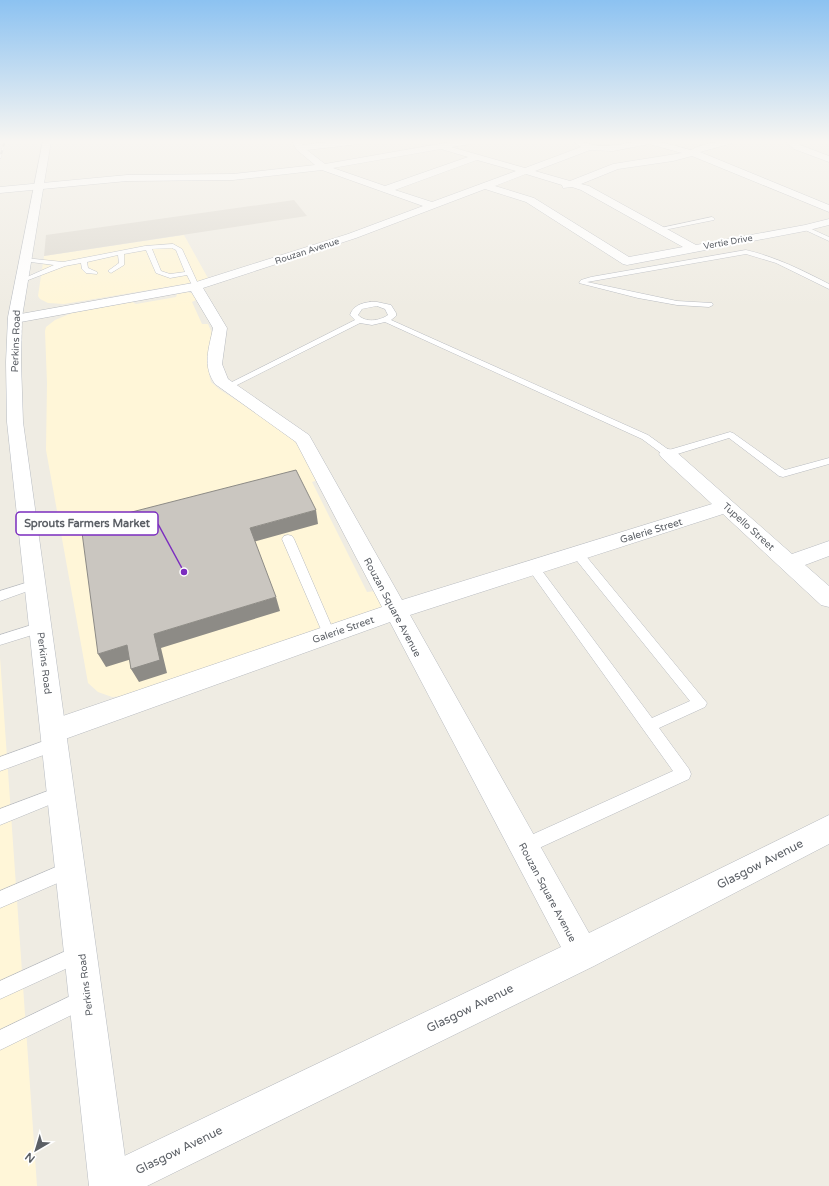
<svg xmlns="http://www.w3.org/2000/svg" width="829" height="1186" viewBox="0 0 829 1186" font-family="'Varela Round',sans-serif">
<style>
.commercial{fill:#fff6d8}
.education{fill:#dfdbd2}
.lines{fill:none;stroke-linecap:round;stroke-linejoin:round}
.lane-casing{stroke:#b8bbc0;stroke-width:1}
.street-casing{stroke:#b8bbc0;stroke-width:1}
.secondary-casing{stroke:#b8bcc2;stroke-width:1}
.lane{fill:#fff;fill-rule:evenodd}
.street{fill:#fff;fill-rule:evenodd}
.secondary{fill:#fff;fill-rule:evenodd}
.rail-casing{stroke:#b4b5b6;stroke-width:2}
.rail{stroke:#fff;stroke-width:1.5;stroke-dasharray:4;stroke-linecap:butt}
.shaded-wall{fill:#8d8b86}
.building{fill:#cac6c0;stroke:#8d8b86}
.labels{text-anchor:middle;stroke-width:4;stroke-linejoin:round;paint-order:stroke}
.far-street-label{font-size:9px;fill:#5b5f65;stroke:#fff}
.street-label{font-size:10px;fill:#5b5f65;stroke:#fff}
.near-street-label{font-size:12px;fill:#5b5f65;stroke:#fff}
.leader{fill:none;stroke:#7b2cbf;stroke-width:1.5}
.callout-dot{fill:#7b2cbf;stroke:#fff;stroke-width:1.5}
.callout{fill:#fff;stroke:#7b2cbf;stroke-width:1.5}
.callout-label{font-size:11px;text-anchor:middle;font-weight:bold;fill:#5b5f65}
</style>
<rect width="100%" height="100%" fill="#efece3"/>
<!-- commercial -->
<path class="commercial" d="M184 235 209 280 64 304 48 303 40 299 38 296 44 256Z
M187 292 194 294 196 300 192 302 202 324H208L212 333 213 354 209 374 211 382 219 389 278 427 300 446 318 480 312 482 367 592 375 591 382 604 381 608 123 696 112 697 98 692 88 683 46 450 47 383 45 331 46 327 55 320 72 313 132 302 136 304 176 297 177 294Z
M0 657 37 1186H0Z"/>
<!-- education -->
<path class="education" d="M294 200 307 216 44 256 46 235Z"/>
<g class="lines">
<!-- lane casing -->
<g class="lane-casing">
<path id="lane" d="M712 217 715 219 714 220 659 231 656 229Z
M805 226 829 237V241L803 229 802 228Z
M173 244 182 249 199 286 197 287H193L187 275 170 278 156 273 146 250 124 254V265L111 273 108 271 119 263 118 255 87 262 88 268 97 272V274L86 273 82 269 81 263 65 266 23 282 18 281 54 265 23 261V259L25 258 63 262 145 246ZM172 248 176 250 185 272 170 274 161 271 152 249Z
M746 250C776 257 802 270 829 284V289L776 263 746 254 587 282 677 301 712 303 713 305 709 307 677 305 638 298 579 283 581 280 591 277Z
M370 302H377L391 305 396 313V316L391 320 648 435 669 450 730 432 733 433 785 470 829 458V464L783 477 779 476 729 438 671 456H665L642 439 385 322 372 325 360 323 231 388 228 389 224 386 355 320 350 315C353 306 361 303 370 302ZM377 306 385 309 388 315C379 321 366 323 358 315L362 309Z
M288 535 292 536 294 539 335 634 333 638 329 639 325 638 323 634 282 539 284 536Z
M577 549 581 550 707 703 705 707 659 728 689 769 691 774 689 779 524 855 518 853 516 847 518 841 673 771 529 570 527 567 529 564 533 563 537 564 652 718 690 701 573 556 571 553 573 550Z
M35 580 39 581 41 584 39 587 0 601V591Z
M41 622 45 623 47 627 45 631 0 645V635Z
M55 737 60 739 62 744 60 749 0 771V757Z
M61 786 66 788 69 793 66 798 0 825V809Z
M70 861 76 863 78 869 76 875 0 908V891Z
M79 945 85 948 88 954 85 960 0 999V981Z
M83 990 90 992 92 999 90 1006 0 1050V1030Z"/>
</g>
<!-- street casing -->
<g class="street-casing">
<path id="street" d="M292 141H300L303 145 336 141H363L359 144 307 150 325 164 456 141H475L471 144 451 147 525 168 581 147 573 141C583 141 592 146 603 146 617 146 629 142 643 141 659 140 675 146 691 150 704 143 719 141 734 141L733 143 700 152 829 205V212L692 156 673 161 618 169 581 184 589 186 696 245 805 225 829 219V225L805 231 627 265 623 264 526 202 485 189 356 238 203 288 227 328 222 364 228 379 309 435 402 600 712 504 662 458 659 454 662 450 668 449 674 450 792 554 829 541V556L805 565 829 586V607L821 605 723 514 410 615 589 933 829 815V844L594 966 147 1186H90L89 1184 95 1170 561 947 390 622 54 743 45 739 41 731 45 723 54 719 382 607 296 442 215 384C202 365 209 349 213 328L191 291 15 323 10 322 8 319 10 316 15 315 193 283 348 234 423 206 322 170 233 180 127 181 0 193V187L127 175 233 174 315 165 297 150ZM649 144 682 153 613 164 570 181 535 171 590 150 613 151ZM441 149 468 157 385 186 333 168ZM477 160 516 171 432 202 395 190ZM526 174 562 185 563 188 572 187 581 190 683 247 629 257 534 198 495 186Z
M786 141H795L800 145 829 156V162L794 149Z"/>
</g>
<!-- secondary casing -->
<g class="secondary-casing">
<path id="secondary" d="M43 141H51L22 317 21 362 23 422 129 1186H89L7 422 6 362 8 317Z"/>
</g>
<!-- lane -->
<use href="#lane" class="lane"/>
<!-- street -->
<use href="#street" class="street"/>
<!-- secondary -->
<use href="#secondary" class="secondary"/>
<!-- rail casing -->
<g class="rail-casing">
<path id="rail" d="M0 158 5 141"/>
</g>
<!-- rail -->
<use href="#rail" class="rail"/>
</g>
<!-- shaded-wall -->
<path class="shaded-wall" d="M316 510 318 524 253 542 250 528Z
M276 597 280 611 161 648 167 673 139 682 131 669 154 634Z
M127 645 135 658 106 667 98 654Z"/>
<!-- building -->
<path class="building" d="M296 470 316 510 250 528 276 597 154 634 160 660 131 669 127 645 98 654 81 525Z"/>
<!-- sky -->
<linearGradient id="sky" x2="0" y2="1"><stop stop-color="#8cc2f1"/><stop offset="0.46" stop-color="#f8f6f2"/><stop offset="1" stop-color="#f8f6f2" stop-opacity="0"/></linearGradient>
<rect width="829" height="307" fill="url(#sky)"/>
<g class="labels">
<!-- far-street labels -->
<g class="far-street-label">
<text transform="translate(728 242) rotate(-10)" y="3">Vertie Drive</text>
<text transform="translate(307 251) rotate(-18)" y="3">Rouzan Avenue</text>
</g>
<!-- street labels -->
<g class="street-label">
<text transform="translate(15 341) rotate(-88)" y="4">Perkins Road</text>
<text transform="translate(749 526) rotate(42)" y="4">Tupello Street</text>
<text transform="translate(651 530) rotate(-17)" y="4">Galerie Street</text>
<text transform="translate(393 607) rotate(62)" y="4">Rouzan Square Avenue</text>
<text transform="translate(343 629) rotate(-19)" y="4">Galerie Street</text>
<text transform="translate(45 663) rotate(83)" y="4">Perkins Road</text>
<text transform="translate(548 892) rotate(62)" y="4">Rouzan Square Avenue</text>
<text transform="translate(85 985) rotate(-97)" y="4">Perkins Road</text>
</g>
<!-- near-street labels -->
<g class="near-street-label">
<text transform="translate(760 864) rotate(-27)" y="4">Glasgow Avenue</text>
<text transform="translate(470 1008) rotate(-26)" y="4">Glasgow Avenue</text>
<text transform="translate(179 1150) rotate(-26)" y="4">Glasgow Avenue</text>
</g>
</g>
<!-- callouts -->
<path class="leader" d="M184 572L158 524"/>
<circle class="callout-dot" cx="184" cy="572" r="4"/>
<rect class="callout" x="16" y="512" width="142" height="23" rx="4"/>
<g class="callout-label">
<text x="87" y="527">Sprouts Farmers Market</text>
</g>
<!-- north arrow -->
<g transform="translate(36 1150) rotate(218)" stroke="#ffffff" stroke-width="3" paint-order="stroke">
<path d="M0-3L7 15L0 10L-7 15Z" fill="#5b5f65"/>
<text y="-6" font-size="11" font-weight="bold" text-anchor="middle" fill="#5b5f65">N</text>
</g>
</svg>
